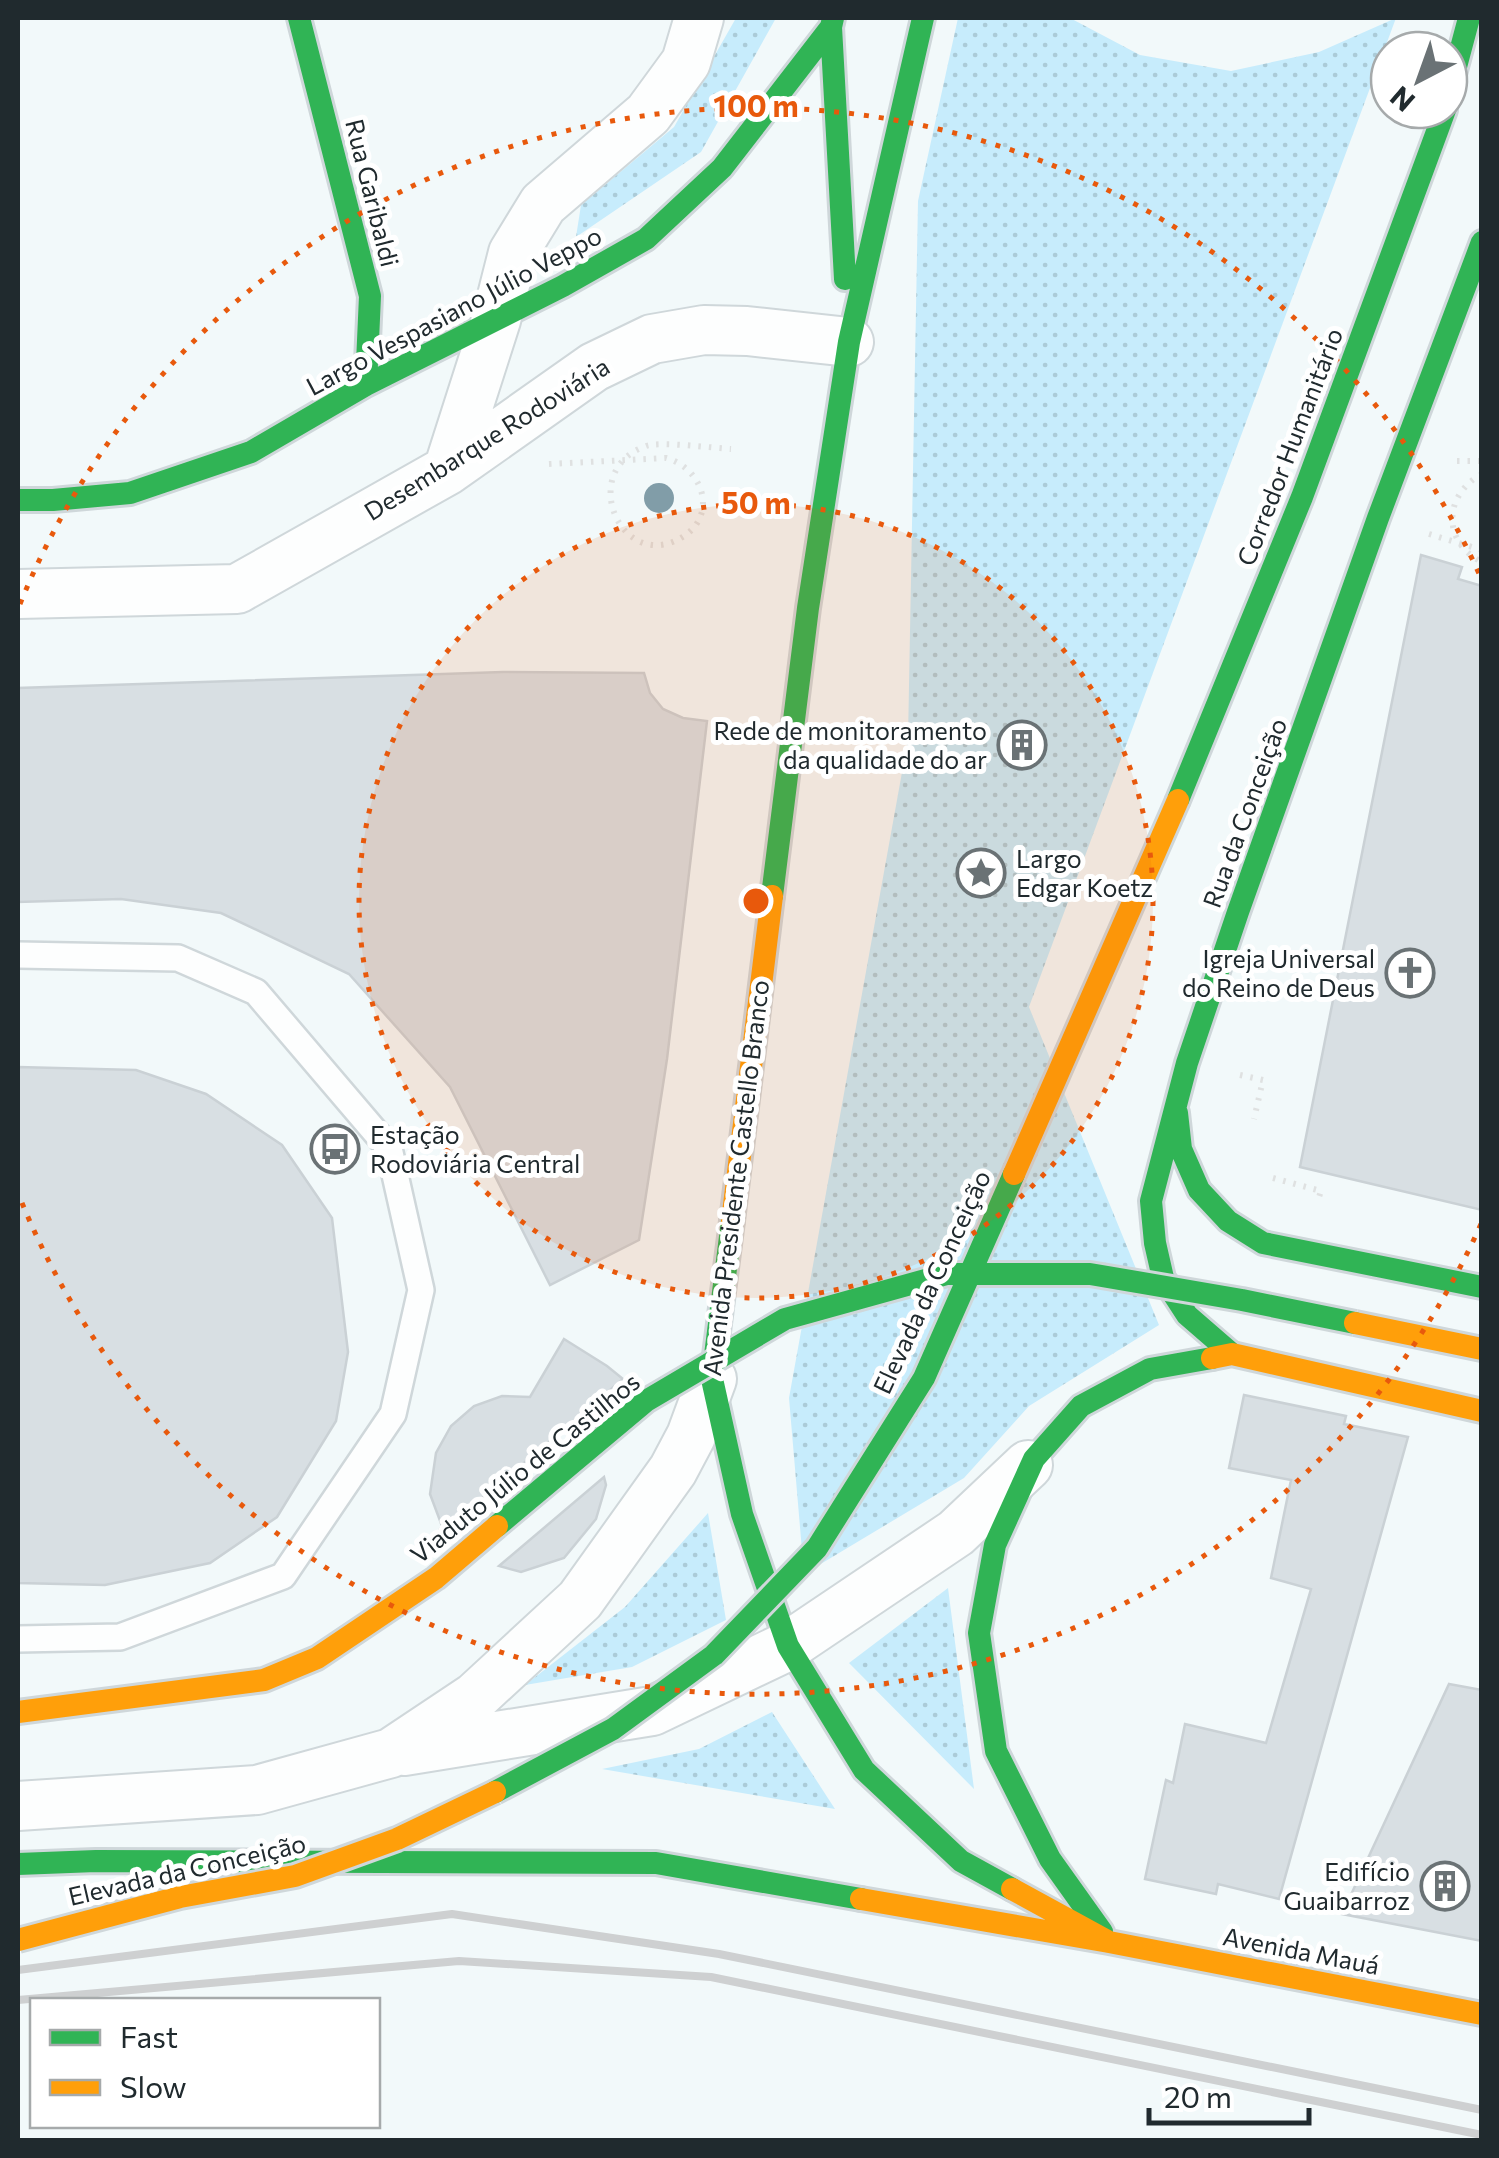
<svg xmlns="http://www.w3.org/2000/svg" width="1499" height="2158" viewBox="0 0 1499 2158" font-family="Commissioner,sans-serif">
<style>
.grass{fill:url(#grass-dots)}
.building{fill:#d8dfe3;stroke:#cad1d5;stroke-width:2.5}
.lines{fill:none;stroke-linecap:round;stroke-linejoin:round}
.lane-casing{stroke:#cfd7da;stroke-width:30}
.street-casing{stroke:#cfd7da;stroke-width:52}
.fast-casing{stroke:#cfd7da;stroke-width:28}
.slow-casing{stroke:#cfd7da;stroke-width:28}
.path{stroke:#dfe1e1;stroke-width:6;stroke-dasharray:2.5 8;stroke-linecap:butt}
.lane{stroke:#fdfefe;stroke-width:25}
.street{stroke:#fdfefe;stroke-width:48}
.fast{stroke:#30b455;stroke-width:22}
.slow{stroke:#ff9f0a;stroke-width:22}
.rail{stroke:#ced0d1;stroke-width:8}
.fast-bridge-casing{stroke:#cfd7da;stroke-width:28;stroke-linecap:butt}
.slow-bridge-casing{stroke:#cfd7da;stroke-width:28;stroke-linecap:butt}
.fast-bridge{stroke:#30b455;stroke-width:22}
.slow-bridge{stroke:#ff9f0a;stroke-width:22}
.tree{fill:#819da8}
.ring{fill:none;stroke:#e8590c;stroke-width:5;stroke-dasharray:5 10}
.labels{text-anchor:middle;stroke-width:10;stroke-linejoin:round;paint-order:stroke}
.street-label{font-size:25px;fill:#202a2e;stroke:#fff}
.poi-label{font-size:25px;fill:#202a2e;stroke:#fff;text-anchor:end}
.centre{fill:#e8590c;stroke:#fff;stroke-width:5}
.ring-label{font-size:30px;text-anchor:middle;font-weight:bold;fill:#e8590c;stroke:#fff;stroke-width:10;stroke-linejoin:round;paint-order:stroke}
</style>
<defs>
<pattern id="grass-dots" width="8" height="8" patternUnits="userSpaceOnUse" patternTransform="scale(2.5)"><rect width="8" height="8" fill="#c7ecfc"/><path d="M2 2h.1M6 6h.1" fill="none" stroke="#abcbd8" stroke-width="1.8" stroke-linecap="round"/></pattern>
</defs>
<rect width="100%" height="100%" fill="#f2f9fa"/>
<!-- grass -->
<path class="grass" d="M736 18H776L701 152 576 237 581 205 674 127Z
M958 18H1070L1140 55 1231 71 1319 52 1396 18 1029 1007 1159 1325 1029 1406 964 1478 804 1574 789 1398 908 739 918 201Z
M708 1513 726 1620 632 1667 525 1685 625 1607Z
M948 1588 974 1789 849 1663Z
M772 1712 835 1809 602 1769 699 1749Z"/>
<!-- building -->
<path class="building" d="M1421 555 1462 567 1458 579 1482 586V1210L1300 1167Z
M503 672 644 673 650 693 663 709 683 718 707 721 667 1059 639 1240 550 1285 450 1087 349 974 221 913 121 899 18 902V688Z
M18 1067 136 1070 206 1094 282 1145 332 1218 348 1352 336 1421 277 1517 210 1563 105 1585 18 1583Z
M564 1339 607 1366 623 1379 433 1540 442 1526 430 1494 436 1453 451 1426 474 1406 502 1396 530 1397Z
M1244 1395 1346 1416 1344 1424 1408 1437 1279 1899 1218 1884 1216 1894 1145 1879 1166 1780 1173 1783 1185 1724 1266 1743 1311 1589 1271 1578 1291 1480 1229 1468Z
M604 1477 606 1485 596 1519 564 1558 521 1572 499 1566Z
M1449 1684 1482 1690V1941L1342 1914Z"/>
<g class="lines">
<!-- lane casing -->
<g class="lane-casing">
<path id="lane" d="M18 955 178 958 256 992 389 1148 421 1290 393 1414 283 1576 120 1637 18 1639"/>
</g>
<!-- street casing -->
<g class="street-casing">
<path id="street" d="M448 470 496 320 513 253 543 204 648 114 686 62 699 18
M18 594 237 589 448 470 594 367 652 339 704 330 747 331 849 342
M404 1751 652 1711 788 1646 956 1533 1028 1465
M18 1806 257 1790 391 1753 475 1697 580 1600 673 1470 691 1436 712 1379"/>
</g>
<!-- fast casing -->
<g class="fast-casing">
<path id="fast" d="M299 18 370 296 366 385
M831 27 845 279
M1449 93 1469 18
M18 500H53L130 493 251 452 366 385 563 286 646 239 722 168 831 27 833 18
M1178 800 1302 497 1445 110
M772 896 808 608 849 342 923 18
M1177 1113 1181 1149 1199 1190 1228 1221 1263 1243 1482 1287
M732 1221 712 1379 742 1514 788 1646 864 1770 961 1861 1012 1889
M1232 1354 1187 1315 1163 1278 1155 1243 1151 1201 1187 1063 1238 912 1378 518 1482 242
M18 1864 96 1861 656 1863 861 1899
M1102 1932 1050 1859 996 1751 979 1633 995 1545 1034 1459 1081 1406 1150 1369 1212 1358"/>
</g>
<!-- slow casing -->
<g class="slow-casing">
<path id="slow" d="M732 1221 772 896
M1212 1358 1232 1354 1482 1411
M1012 1889 1109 1942 1482 2014
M861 1899 1109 1942"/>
</g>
<!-- path -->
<path class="path" d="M1457 461H1482
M549 464 666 458C705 469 719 518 679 539 620 571 577 470 646 446 659 441 713 448 731 449
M1482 474C1444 494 1441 542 1482 562
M1429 534 1482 550
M1240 1075 1263 1080 1254 1119
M1273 1178 1321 1191 1318 1200"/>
<!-- lane -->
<use href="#lane" class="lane"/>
<!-- street -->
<use href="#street" class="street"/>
<!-- fast -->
<use href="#fast" class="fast"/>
<!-- slow -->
<use href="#slow" class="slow"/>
<!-- rail -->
<path class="rail" d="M18 1970 452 1914 719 1954 1482 2110
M18 2000 459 1961 711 1977 1482 2135"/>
<!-- fast-bridge casing -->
<g class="fast-bridge-casing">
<path id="fast-bridge" d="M497 1526 646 1401 785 1319 947 1274H1090L1242 1300 1355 1323
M495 1792 613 1729 714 1655 817 1548 924 1378 1014 1174"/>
</g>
<!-- slow-bridge casing -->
<g class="slow-bridge-casing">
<path id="slow-bridge" d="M1014 1174 1178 800
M1355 1323 1482 1349
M18 1712 264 1680 317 1658 436 1578 497 1526
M18 1940 180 1897 295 1876 397 1839 495 1792"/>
</g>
<!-- fast-bridge -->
<use href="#fast-bridge" class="fast-bridge"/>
<!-- slow-bridge -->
<use href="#slow-bridge" class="slow-bridge"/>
</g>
<!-- trees -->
<circle class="tree" cx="659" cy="498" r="15"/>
<!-- distance rings -->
<circle cx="756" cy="901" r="397" fill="#e8590c" fill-opacity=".12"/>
<g class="ring">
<circle cx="756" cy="901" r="397"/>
<path d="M1481 1224A794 794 0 0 1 20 1198M20 604A794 794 0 0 1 1481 578"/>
</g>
<!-- icons -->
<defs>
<g id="building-ring" transform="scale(2.5)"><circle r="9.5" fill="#fff" stroke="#6a7275" stroke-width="1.5"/><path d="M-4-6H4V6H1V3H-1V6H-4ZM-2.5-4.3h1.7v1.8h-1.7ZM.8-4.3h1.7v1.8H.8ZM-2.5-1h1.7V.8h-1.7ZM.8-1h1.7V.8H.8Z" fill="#6a7275"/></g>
<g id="sight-ring" transform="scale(2.5)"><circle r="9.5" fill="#fff" stroke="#6a7275" stroke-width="1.5"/><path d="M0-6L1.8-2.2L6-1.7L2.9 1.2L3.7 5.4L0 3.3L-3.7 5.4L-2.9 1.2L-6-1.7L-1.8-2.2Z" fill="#6a7275"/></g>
<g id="church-ring" transform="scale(2.5)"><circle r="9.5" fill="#fff" stroke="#6a7275" stroke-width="1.5"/><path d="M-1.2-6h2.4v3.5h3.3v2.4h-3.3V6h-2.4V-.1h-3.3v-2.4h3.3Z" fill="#6a7275"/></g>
<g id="bus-ring" transform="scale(2.5)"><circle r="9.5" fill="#fff" stroke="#6a7275" stroke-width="1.5"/><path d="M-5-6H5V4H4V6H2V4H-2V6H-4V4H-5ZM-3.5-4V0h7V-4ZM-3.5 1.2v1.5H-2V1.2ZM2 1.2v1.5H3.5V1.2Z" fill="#6a7275"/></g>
</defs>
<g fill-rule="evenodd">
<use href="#building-ring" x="1022" y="745"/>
<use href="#sight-ring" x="981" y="873"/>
<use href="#church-ring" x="1410" y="973"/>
<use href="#bus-ring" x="335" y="1149"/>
<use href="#building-ring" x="1445" y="1886"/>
</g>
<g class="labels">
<!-- street labels -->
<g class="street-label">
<text transform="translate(372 193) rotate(76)" y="9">Rua Garibaldi</text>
<text transform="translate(454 311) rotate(-28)" y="9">Largo Vespasiano Júlio Veppo</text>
<text transform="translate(487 439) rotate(-32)" y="9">Desembarque Rodoviária</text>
<text transform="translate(1290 447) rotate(-69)" y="9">Corredor Humanitário</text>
<text transform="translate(1245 813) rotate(-70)" y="9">Rua da Conceição</text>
<text transform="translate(736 1178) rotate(-83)" y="9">Avenida Presidente Castello Branco</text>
<text transform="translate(932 1282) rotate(-65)" y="9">Elevada da Conceição</text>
<text transform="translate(525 1468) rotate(-39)" y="9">Viaduto Júlio de Castilhos</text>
<text transform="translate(187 1870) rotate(-13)" y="9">Elevada da Conceição</text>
<text transform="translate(1301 1951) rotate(11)" y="9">Avenida Mauá</text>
</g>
<!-- poi labels -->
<g class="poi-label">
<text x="987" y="740">Rede de monitoramento<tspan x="987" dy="29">da qualidade do ar</tspan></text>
<text x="1016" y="868" text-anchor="start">Largo<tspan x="1016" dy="29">Edgar Koetz</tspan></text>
<text x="1375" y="968">Igreja Universal<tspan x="1375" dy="29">do Reino de Deus</tspan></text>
<text x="370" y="1144" text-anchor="start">Estação<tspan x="370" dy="29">Rodoviária Central</tspan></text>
<text x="1410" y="1881">Edifício<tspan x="1410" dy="29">Guaibarroz</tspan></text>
</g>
</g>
<circle cx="756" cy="901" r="15" class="centre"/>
<g class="ring-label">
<text x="756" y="117">100 m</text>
<text x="756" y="514">50 m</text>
</g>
<!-- border -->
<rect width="1499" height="2158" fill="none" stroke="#202a2e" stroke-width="40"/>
<!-- legend -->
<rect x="30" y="1998" width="350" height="130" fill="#ffffff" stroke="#a6aaab" stroke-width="2.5"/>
<rect x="50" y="2030" width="50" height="15" fill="#30b455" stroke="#a6aaab" stroke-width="2.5"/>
<text x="120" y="2048" font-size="30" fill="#202a2e">Fast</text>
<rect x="50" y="2080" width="50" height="15" fill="#ff9f0a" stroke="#a6aaab" stroke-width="2.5"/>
<text x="120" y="2098" font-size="30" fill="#202a2e">Slow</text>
<!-- north arrow -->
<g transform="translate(1419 80) rotate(221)"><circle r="48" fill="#ffffff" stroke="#a6aaab" stroke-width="2.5"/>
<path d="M0-8L18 38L0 25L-18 38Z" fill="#6a7275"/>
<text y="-15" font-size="28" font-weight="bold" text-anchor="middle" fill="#202a2e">N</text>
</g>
<!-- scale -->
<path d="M1149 2108v15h160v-15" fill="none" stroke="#202a2e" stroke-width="5"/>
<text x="1164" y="2108" font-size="30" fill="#202a2e" stroke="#ffffff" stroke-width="8" paint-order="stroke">20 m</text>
</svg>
